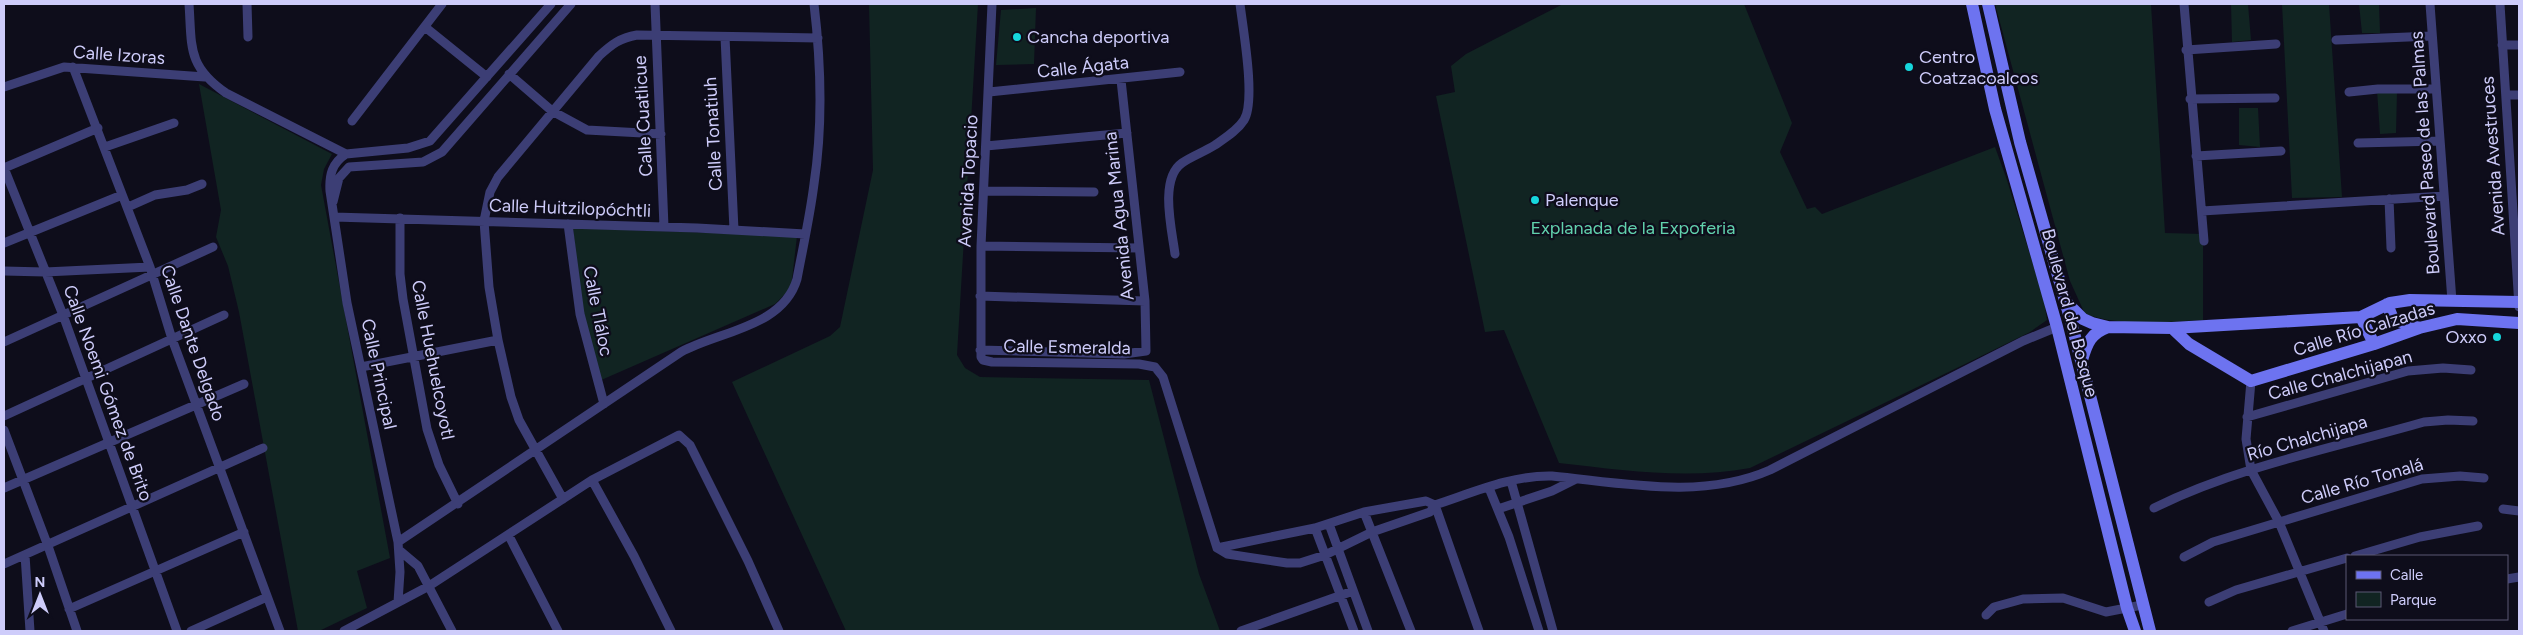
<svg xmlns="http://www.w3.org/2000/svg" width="2523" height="635" viewBox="0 0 2523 635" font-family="Figtree,sans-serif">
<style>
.green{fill:#112422}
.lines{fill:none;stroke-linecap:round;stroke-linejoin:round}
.street{stroke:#3c3e75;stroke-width:9}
.secondary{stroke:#6d73f0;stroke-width:12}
.poi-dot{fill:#16d6dc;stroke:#0e0d1b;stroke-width:2}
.labels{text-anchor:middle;stroke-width:4.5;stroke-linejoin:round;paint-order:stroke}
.poi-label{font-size:18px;fill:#ceccfa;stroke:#0e0d1b;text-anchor:start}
.street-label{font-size:18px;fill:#ceccfa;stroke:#0e0d1b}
.park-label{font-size:18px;fill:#61d1ad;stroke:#0e0d1b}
</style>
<rect width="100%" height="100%" fill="#0e0d1b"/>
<!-- green -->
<path class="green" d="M869 4H978L957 355 965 368 980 377 1149 380 1199 574 1220 631H846L732 382 830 336 840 327 873 170Z
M1563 4H1744L1792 123 1780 152 1807 209 1815 207 1822 214 1995 147 2007 180 2044 300 2047 320 2030 332 1963 365 1750 468C1687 480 1622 470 1559 463L1504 330 1485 332 1436 96 1455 92 1451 66 1466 54Z
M1995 4H2151L2165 233 2203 234V320C2164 322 2123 327 2085 314L2070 281Z
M2231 4H2248L2251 40 2232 42Z
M2282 4H2329L2342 197 2292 198Z
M2359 4H2379L2380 33H2362Z
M1036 8 1034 64 996 65 1001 10Z
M199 84 332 154 324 169 321 185 390 558 357 571 367 608 319 631H298L239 312 228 266 216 237 221 210Z
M2377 90 2397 91 2396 133 2380 134Z
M2239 108H2258L2260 147 2239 145Z
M573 228 797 236 791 288 775 304 599 381 581 301Z"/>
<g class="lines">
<!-- street -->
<path class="street" d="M189 4C192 47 187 66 226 93L346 154
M247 4 248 37
M655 4 664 227
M992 4 981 246V357L983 360 992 362 1139 364 1155 367 1163 377 1217 548
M2184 4 2204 241
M2430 4 2452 301
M2500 4 2519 307
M425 27 487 77
M725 37 734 230
M2336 40 2432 36
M2502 45H2519
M2186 50 2276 44
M73 67 150 267 172 339 280 631
M509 74 552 111 587 130 661 134
M4 87 64 67 205 77
M989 92 1180 72
M2349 92 2378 89H2436
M2506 95H2519
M2190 99 2275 98
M352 121 442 4
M2358 143 2440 141
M986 146 1127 133
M105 147 174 123
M2196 156 2281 151
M4 168 63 315 177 631
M4 168 98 128
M984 191 1094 192
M2389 199 2391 248
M333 202 339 178 349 167 423 162 442 152 571 4
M128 207 155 195 187 190 202 184
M2202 211 2444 196
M334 217 697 228 805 234
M400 218V274L403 299 427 429 439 465 458 504
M568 224 580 314 604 404
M4 243 122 195
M981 246 1139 248
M1175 254C1172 230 1159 179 1182 163 1192 156 1204 152 1215 145 1225 138 1237 131 1244 120 1256 101 1243 29 1240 4
M4 271 45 272 150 267
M980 296 1145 301
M4 342 213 247
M980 350 1124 354 1146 351 1145 301 1121 80
M361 367 498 340
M2251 381 2246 439 2251 470 2279 522 2324 631
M4 416 224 315
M2247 417 2408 371 2443 368 2471 370
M4 430 48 546 77 631
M592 480 634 556 671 631
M1511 481 1553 631
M4 488 244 384
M1489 488 1509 537 1539 631
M563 499 519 420 511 397 498 340 489 287 484 221 490 192 498 177 599 56C612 44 620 38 637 35L818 38
M1435 505 1479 631
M2154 508C2239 466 2334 448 2424 422L2448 420 2473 421
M1498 509 1552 491 1576 479
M2503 509 2519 511
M1364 512 1411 631
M1329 524 1368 631
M1315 528 1354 631
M509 536 558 631
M398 542 681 352C720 331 783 327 797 279 803 247 810 216 814 184 823 125 821 63 814 4
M1217 548 1227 554 1287 563H1300L1325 555 1372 532 1430 512 1435 505C1472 493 1512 475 1552 476 1623 483 1702 500 1770 470L2023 341 2057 327
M1217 548 1315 528 1364 512 1426 501 1435 505
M399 550 418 566 452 631
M25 555 30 631
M2355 556 2420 537 2478 526
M2184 557 2213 542 2422 479 2460 476 2484 478
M4 564 263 448
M2507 579 2519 577
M398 602 400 572 398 542 347 303 330 191C329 175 332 163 346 154L408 148 430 141 551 4
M2209 602 2236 590 2347 558
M69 609 244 532
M1986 615 1994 607 2023 599 2063 598 2106 612 2142 605
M191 631 267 597
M344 631 429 586 592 480 679 435 690 445 748 561 779 631
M1241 631 1353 591
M2292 631 2347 614"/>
<!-- secondary -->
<path class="secondary" d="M1972 4 1995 109 2057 327 2127 608 2135 631
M1988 4 2020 142 2072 325 2150 631
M2068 304 2083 319 2092 323 2108 327 2172 328 2361 317 2390 303 2410 300 2519 302
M2387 304 2393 319 2419 328
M2361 317 2374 344
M2172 328 2189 344 2251 381 2374 344 2419 328 2457 319 2519 323
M2082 360C2087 343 2091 333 2108 327"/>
</g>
<!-- markers -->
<g class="poi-dot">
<circle cx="1017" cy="37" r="5"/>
<circle cx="1909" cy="67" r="5"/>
<circle cx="1535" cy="200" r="5"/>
<circle cx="2497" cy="337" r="5"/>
</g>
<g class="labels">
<!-- poi labels -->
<g class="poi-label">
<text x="1027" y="43">Cancha deportiva</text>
<text x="1919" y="63">Centro<tspan x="1919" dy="21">Coatzacoalcos</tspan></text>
<text x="1545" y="206">Palenque</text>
<text x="2487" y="343" text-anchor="end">Oxxo</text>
</g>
<!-- street labels -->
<g class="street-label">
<text transform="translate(119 55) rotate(4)" y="6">Calle Izoras</text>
<text transform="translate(1083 67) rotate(-6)" y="6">Calle Ágata</text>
<text transform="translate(643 116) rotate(-93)" y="6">Calle Cuatlicue</text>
<text transform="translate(713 134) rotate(-93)" y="6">Calle Tonatiuh</text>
<text transform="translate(2425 153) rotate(-94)" y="6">Boulevard Paseo de las Palmas</text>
<text transform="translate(2493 156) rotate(-94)" y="6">Avenida Avestruces</text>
<text transform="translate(968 181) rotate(-87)" y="6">Avenida Topacio</text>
<text transform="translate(570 208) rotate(2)" y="6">Calle Huitzilopóchtli</text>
<text transform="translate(1119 216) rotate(-96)" y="6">Avenida Agua Marina</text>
<text transform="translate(598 311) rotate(79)" y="6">Calle Tláloc</text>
<text transform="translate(2070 313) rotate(75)" y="6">Boulevard del Bosque</text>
<text transform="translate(2364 329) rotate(-17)" y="6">Calle Río Calzadas</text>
<text transform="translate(193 343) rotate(71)" y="6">Calle Dante Delgado</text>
<text transform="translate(1067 347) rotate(1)" y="6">Calle Esmeralda</text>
<text transform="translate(433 360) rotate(79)" y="6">Calle Huehuelcoyotl</text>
<text transform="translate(379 374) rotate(78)" y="6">Calle Principal</text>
<text transform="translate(2340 375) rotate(-15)" y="6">Calle Chalchijapan</text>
<text transform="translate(108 393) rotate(70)" y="6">Calle Noemi Gómez de Brito</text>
<text transform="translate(2307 438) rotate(-16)" y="6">Río Chalchijapa</text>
<text transform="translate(2362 481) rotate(-16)" y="6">Calle Río Tonalá</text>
</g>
<!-- park labels -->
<g class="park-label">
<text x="1633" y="234">Explanada de la Expoferia</text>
</g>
</g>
<!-- border -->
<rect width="2523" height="635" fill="none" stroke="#ceccfa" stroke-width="10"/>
<!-- legend -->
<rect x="2346" y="555" width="162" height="65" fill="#0e0d1b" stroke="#5b5974"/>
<rect x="2356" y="571" width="25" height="8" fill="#6d73f0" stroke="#5b5974"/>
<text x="2390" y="580" font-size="15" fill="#ceccfa">Calle</text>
<rect x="2356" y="592" width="25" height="15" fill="#112422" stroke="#5b5974"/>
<text x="2390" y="605" font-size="15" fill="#ceccfa">Parque</text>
<!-- north arrow -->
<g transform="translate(40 595)" stroke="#0e0d1b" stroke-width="4" paint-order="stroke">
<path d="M0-4L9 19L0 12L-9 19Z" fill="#ceccfa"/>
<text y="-8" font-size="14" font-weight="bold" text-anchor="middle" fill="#ceccfa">N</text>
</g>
</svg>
